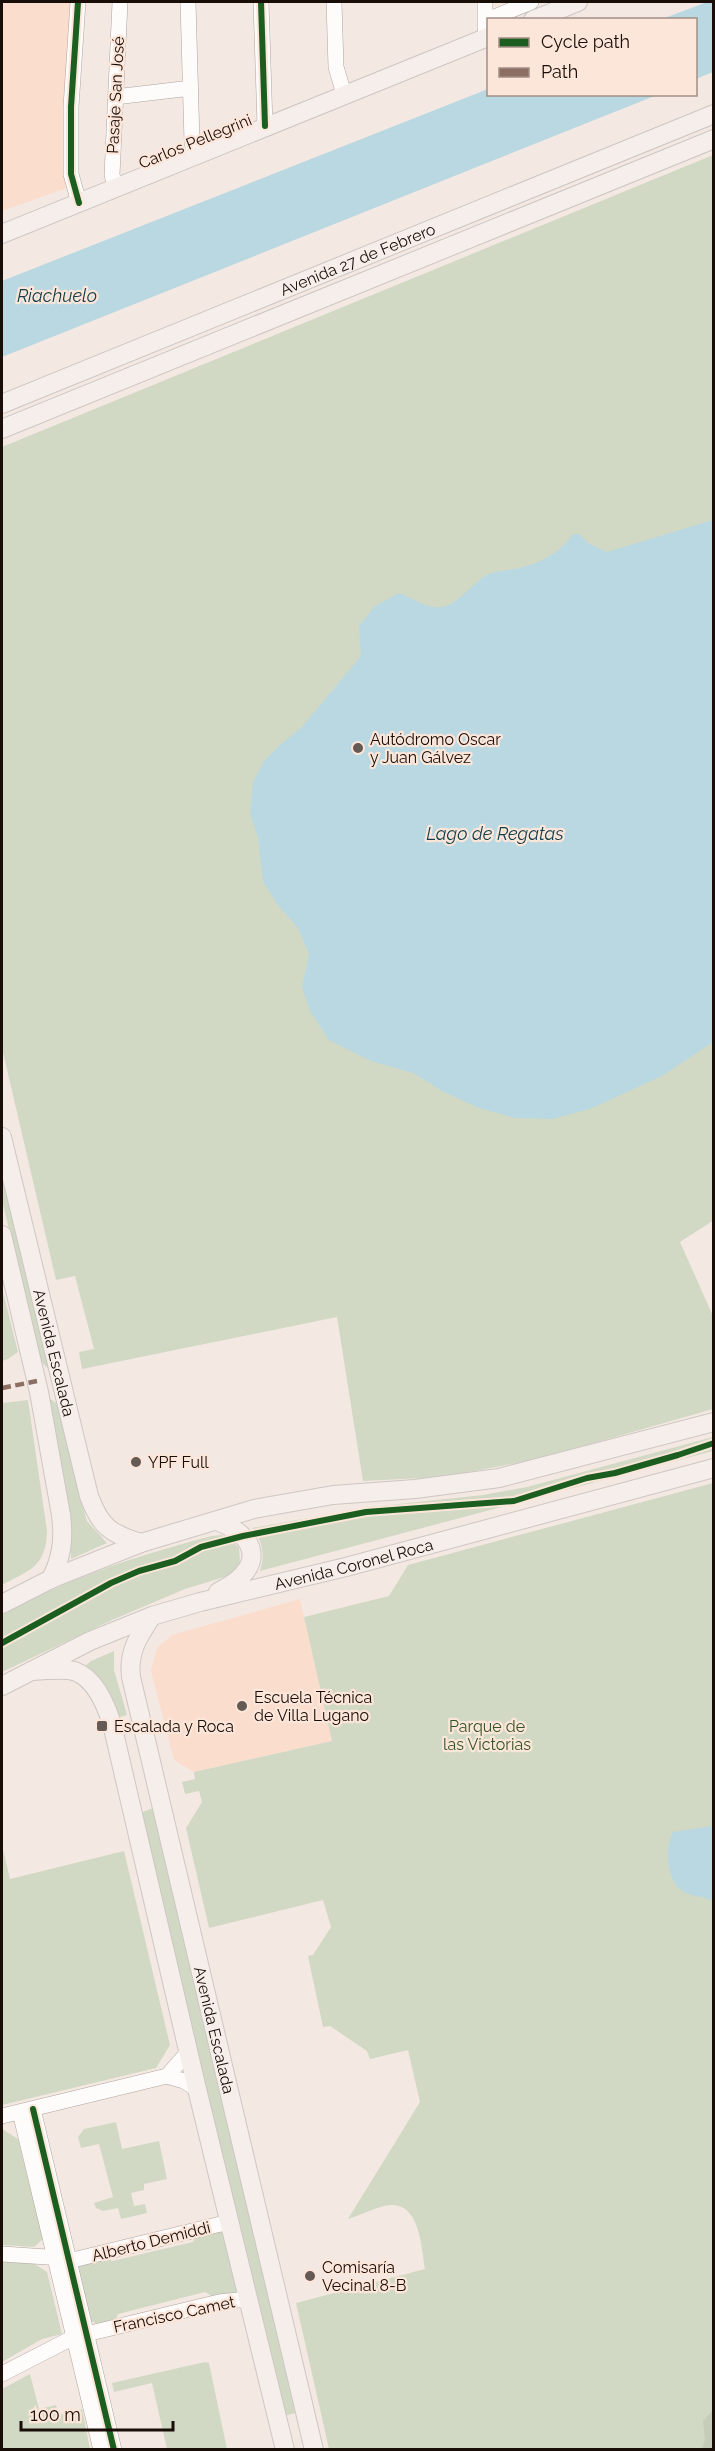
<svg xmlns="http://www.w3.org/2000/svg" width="715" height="2451" viewBox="0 0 715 2451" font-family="Raleway,sans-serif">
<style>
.built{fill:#faddcd}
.green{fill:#d1d9c4}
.forest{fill:#c5cdb8}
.water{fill:#b9d8e1}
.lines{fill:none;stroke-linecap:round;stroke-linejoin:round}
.minor-casing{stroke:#afa49e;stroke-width:16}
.major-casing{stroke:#cdc7c3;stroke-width:20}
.minor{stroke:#fdfcfb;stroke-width:15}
.major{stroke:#f5eeea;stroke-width:18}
.quiet{stroke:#8d6e63;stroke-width:4.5;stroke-dasharray:9 4.5;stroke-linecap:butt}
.cycleway-casing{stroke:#fce6da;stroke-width:10}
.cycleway{stroke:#1b5e20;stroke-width:6}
.poi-dot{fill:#665a54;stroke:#fce6da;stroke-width:2}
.labels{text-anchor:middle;stroke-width:4.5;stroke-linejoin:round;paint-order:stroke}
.street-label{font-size:16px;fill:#190d07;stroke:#fce6da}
.poi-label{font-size:16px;fill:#190d07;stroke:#fce6da;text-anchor:start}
.park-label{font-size:16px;fill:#325424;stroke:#fce6da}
.water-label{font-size:18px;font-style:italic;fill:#123e4a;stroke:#fce6da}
</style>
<rect width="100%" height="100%" fill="#f4e8e2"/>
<!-- built -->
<path class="built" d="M2 2H76L67 188 2 211Z
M300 1599 332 1741 194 1772 174 1760 151 1671 157 1648 172 1635Z"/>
<!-- green -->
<path class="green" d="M713 155 714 1220 680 1242 713 1316V1409L538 1459 443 1477 363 1481 337 1317 82 1369 79 1352 94 1349 75 1276 56 1280 2 1048V447Z
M2 1162 51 1369 49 1370 40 1360 2 1200Z
M2 1288 18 1352 8 1359 2 1361Z
M49 1398 59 1405 83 1508 87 1521 107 1543 71 1559 70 1528 47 1401Z
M28 1400 47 1531C46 1567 30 1570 2 1585V1403Z
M713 1437V1451L260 1571C265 1554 263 1542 252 1528L371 1507 483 1495 527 1487Z
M713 1483V2449H329L296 2303 425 2269C421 2246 420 2197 384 2206 372 2209 360 2215 348 2219L420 2102 408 2050 370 2059 367 2051 330 2026 323 2027 308 1956 313 1955 331 1927 323 1900 209 1928 186 1828 202 1802 199 1791 185 1794 182 1782 195 1779 194 1772 332 1741 304 1617 389 1596 408 1565Z
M221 1535 229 1538 239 1548 240 1562 231 1575 185 1589 112 1620 2 1672V1615C68 1578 139 1555 212 1536Z
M114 1651V1670L127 1715 114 1719 82 1669 91 1661Z
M153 1808 299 2412 284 2416 140 1813Z
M2 1845 10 1879 124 1851 170 2045 156 2068 2 2105Z
M116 2122 122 2149 159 2141 167 2179 144 2184V2190L131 2193 134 2206 145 2204 147 2213 121 2219 118 2208 103 2211 96 2208 94 2203 113 2197 99 2144 81 2148 78 2137 84 2129Z
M2 2129 18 2139 43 2239 34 2247 2 2245Z
M219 2230 226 2233 237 2293 213 2297 205 2292 118 2314 115 2320 97 2324 90 2320 77 2270 79 2266 106 2257 112 2261 193 2242 196 2235Z
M2 2261 33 2263 47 2272 62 2334 42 2339 2 2362Z
M205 2362 209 2363 227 2449H167L152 2383 114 2392 112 2383Z
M30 2374 39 2409 56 2405 59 2415 82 2409 90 2449H2V2389Z"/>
<!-- forest -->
<path class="forest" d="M713 2410V2449H702L705 2440 703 2421Z"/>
<!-- water -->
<path class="water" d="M707 2H713V72L696 79V20L662 19Z
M488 89V94L657 95 2 357V281Z
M713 520V1042L662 1076 590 1109 552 1119 515 1118 479 1108 444 1092 413 1073 371 1061 329 1040 310 1011 302 987 309 954 298 928 277 904 263 881 258 838 250 813 253 782 264 761 280 745 302 727 361 656 359 626 375 606 399 593C415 598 424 609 442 607 456 606 474 582 487 575 494 571 506 571 514 569 537 565 560 554 573 534H579L588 543 607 552Z
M713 1826H714L713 1901C704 1896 695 1897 686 1893 666 1884 664 1849 673 1832Z"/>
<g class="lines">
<!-- minor casing -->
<g class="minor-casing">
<path id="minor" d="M78 2 71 107V174L79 203
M188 2 192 142 195 155
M261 2 265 126
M334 2 336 67 344 94
M485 21 531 2
M485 28V2
M115 97 191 88
M116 188 112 175 120 2
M167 2076 184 2081 197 2089
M33 2109 114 2450
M20 2112 101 2450
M2 2116 167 2076 189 2051
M2 2254 77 2259 229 2222
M2 2374 74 2337 219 2302 248 2299"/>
</g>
<!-- major casing -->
<g class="major-casing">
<g id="major">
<path d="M533 20 578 2"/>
<path d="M2 234 488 37"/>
<path id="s1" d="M2 404 714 114"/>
<path d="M2 429 714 139"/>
<path id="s2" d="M2 1137 89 1496C100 1526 110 1534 141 1543"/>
<path d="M2 1235 39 1392 61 1515C64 1539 62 1557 51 1579"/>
<path d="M217 1521C264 1539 262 1571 218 1592"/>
<path d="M2 1604 51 1579 141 1543 254 1509 333 1495 415 1489 499 1478 714 1422"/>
<path id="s3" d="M152 1616C138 1637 128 1652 131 1677L314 2450"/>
<path d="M31 1671C44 1670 57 1669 69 1670 93 1673 106 1705 112 1724L197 2089 285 2450"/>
<path id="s4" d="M2 1686 90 1641 152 1616 200 1602 346 1567 714 1468"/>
</g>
</g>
<!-- minor -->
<use href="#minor" class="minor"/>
<!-- major -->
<use href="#major" class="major"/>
<!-- quiet -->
<path class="quiet" d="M2 1388 37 1381"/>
<!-- cycleway casing -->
<g class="cycleway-casing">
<path id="cycleway" d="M78 2 71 107V174L79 203
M261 2 265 126
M2 1643 111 1583 139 1571 175 1561 201 1547 243 1536 366 1512 514 1501 587 1478 615 1473 678 1455 714 1443
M33 2109 114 2450"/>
</g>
<!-- cycleway -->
<use href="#cycleway" class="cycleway"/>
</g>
<!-- markers -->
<g class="poi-dot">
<circle cx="358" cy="748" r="6"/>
<circle cx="136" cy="1462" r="6"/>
<circle cx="242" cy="1706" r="6"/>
<rect x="96" y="1720" width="12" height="12" rx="3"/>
<circle cx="310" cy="2276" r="6"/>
</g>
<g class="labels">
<!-- street labels -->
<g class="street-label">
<text transform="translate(115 95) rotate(-87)" y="6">Pasaje San José</text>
<text transform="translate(195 141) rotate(-22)" y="6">Carlos Pellegrini</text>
<text dy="6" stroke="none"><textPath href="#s1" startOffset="384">Avenida 27 de Febrero</textPath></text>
<text dy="6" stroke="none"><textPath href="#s2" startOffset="222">Avenida Escalada</textPath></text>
<text dy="6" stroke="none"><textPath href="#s4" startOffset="374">Avenida Coronel Roca</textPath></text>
<text dy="6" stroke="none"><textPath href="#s3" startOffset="429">Avenida Escalada</textPath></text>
<text transform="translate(151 2241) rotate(-14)" y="6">Alberto Demiddi</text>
<text transform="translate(174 2314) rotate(-12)" y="6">Francisco Camet</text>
</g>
<!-- poi labels -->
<g class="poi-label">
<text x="370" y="745">Autódromo Oscar<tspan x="370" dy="18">y Juan Gálvez</tspan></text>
<text x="148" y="1468">YPF Full</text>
<text x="254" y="1703">Escuela Técnica<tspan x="254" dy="18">de Villa Lugano</tspan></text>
<text x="114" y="1732">Escalada y Roca</text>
<text x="322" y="2273">Comisaría<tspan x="322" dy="18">Vecinal 8-B</tspan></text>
</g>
<!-- park labels -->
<g class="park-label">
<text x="487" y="1732">Parque de<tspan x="487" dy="18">las Victorias</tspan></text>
</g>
<!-- water labels -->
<g class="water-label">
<text x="57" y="302">Riachuelo</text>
<text x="495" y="840">Lago de Regatas</text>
</g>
</g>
<!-- border -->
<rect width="715" height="2451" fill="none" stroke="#190d07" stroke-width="6"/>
<!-- legend -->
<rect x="487" y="18" width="210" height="78" fill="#fce6da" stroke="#a18f86" stroke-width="1.5"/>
<rect x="499" y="38" width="30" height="9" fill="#1b5e20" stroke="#a18f86" stroke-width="1.5"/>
<text x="541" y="48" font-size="18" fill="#190d07">Cycle path</text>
<rect x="499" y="68" width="30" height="9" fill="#8d6e63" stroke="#a18f86" stroke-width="1.5"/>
<text x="541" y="78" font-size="18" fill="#190d07">Path</text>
<!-- scale -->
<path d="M21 2421v9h152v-9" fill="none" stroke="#190d07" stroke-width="3"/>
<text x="30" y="2421" font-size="18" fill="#190d07" stroke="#fce6da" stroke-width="4.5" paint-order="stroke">100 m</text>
</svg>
